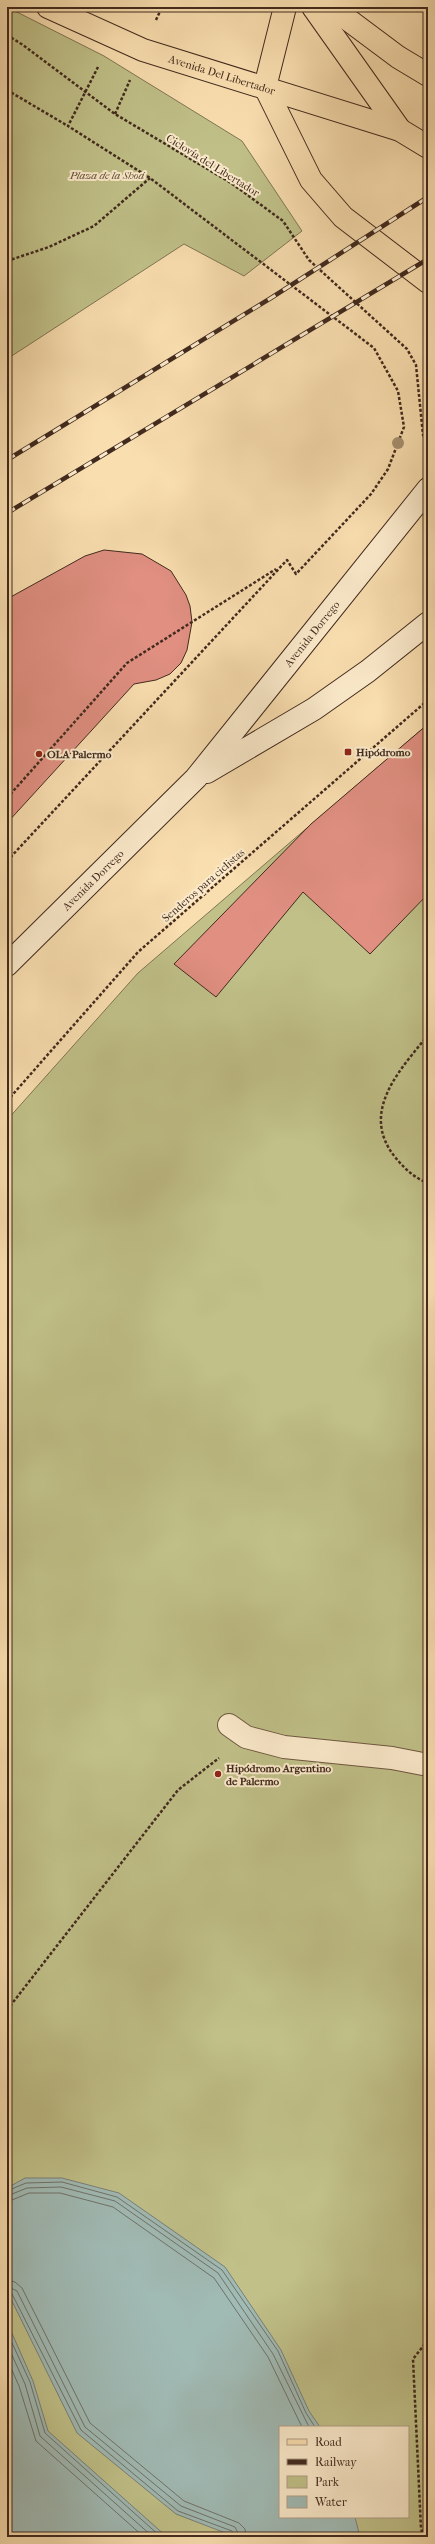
<svg xmlns="http://www.w3.org/2000/svg" width="435" height="2544" viewBox="0 0 435 2544" font-family="'IM FELL French Canon',serif">
<style>
.green{fill:#c0c088;stroke:#807553;fill-rule:evenodd}
.water{fill:#a0bab4;stroke:#7a8078}
.lines{fill:none;stroke-linecap:round;stroke-linejoin:round}
.shore{stroke:#707269;stroke-width:1}
.building{fill:#e08f81;stroke:#412a1e}
.service-casing{stroke:#6f5742;stroke-width:24}
.secondary-casing{stroke:#412a1e;stroke-width:24}
.primary-casing{stroke:#412a1e;stroke-width:24}
.path{stroke:#412a1e;stroke-width:2.5;stroke-dasharray:3 2;stroke-linecap:butt}
.service{stroke:#fbeacb;stroke-width:22}
.secondary{stroke:#fbeacb;stroke-width:22}
.primary{stroke:#f9deaf;stroke-width:22}
.rail-casing{stroke:#412a1e;stroke-width:4.5}
.rail{stroke:#fbeacb;stroke-width:3;stroke-dasharray:9;stroke-linecap:butt}
.tree{fill:#a5906e}
.poi-dot{fill:#8f2418;stroke:#fbeacb;stroke-width:1.5}
.labels{text-anchor:middle;stroke-width:4;stroke-linejoin:round;paint-order:stroke}
.street-label{font-size:11px;fill:#412a1e;stroke:#fbeacb}
.park-label{font-size:11px;font-style:italic;fill:#615038;stroke:#fbeacb}
.poi-label{font-size:11px;font-weight:bold;fill:#412a1e;stroke:#fbeacb;text-anchor:start}
</style>
<rect width="100%" height="100%" fill="#f9deaf"/>
<filter id="stains"><feTurbulence type="fractalNoise" baseFrequency=".005" numOctaves="4"/><feColorMatrix values="0 0 0 0 .2 0 0 0 0 .09 0 0 0 0 .02 0 0 0 .5 -.17"/></filter>
<radialGradient id="worn" r=".72"><stop offset=".6" stop-color="#630" stop-opacity="0"/><stop offset="1" stop-color="#630" stop-opacity=".3"/></radialGradient>
<!-- green -->
<path class="green" d="M7 7 104 56 242 141 302 231 244 276 184 244 7 359Z
M428 724V2537H7V1120L138 973ZM280 2427H408V2517H280Z"/>
<!-- water -->
<path class="water" d="M25 2178H62L119 2193 225 2267 281 2350 309 2411 320 2427H280V2517H355L360 2537H236L176 2514 77 2433 8 2293 7 2188Z
M7 2322 33 2381 48 2431 167 2537H7Z"/>
<g class="lines">
<!-- shore -->
<path class="shore" d="M7 2191 26 2183 62 2182 117 2197 222 2270 278 2351 306 2413 315 2427
M7 2196 27 2188 61 2187 115 2201 218 2273 273 2354 309 2427
M7 2202 29 2193H60L113 2207 214 2278 268 2357 302 2427
M7 2280 15 2282 22 2288 90 2423 184 2501 239 2523 245 2529 246 2537
M7 2286 17 2291 85 2427 181 2506 235 2527 240 2537
M7 2291 12 2294 81 2430 178 2511 232 2531 235 2537
M7 2332 30 2382 45 2433 161 2537
M7 2344 25 2384 40 2436 153 2537
M7 2359 19 2386 36 2441 144 2537"/>
</g>
<!-- building -->
<path class="building" d="M104 550 142 554 171 571 186 595 190 606 192 622 187 650 181 663 170 674 156 680 134 684 7 823V599L85 556Z
M428 724V894L370 954 303 892 216 997 174 964 311 824Z"/>
<g class="lines">
<!-- service casing -->
<g class="service-casing">
<path id="service" d="M229 1725 246 1737 284 1747 392 1758 428 1765"/>
</g>
<!-- secondary casing -->
<g class="secondary-casing">
<g id="secondary">
<path d="M207 772 314 709 368 671 428 623"/>
<path id="s1" d="M7 965 196 778 428 489"/>
</g>
</g>
<!-- primary casing -->
<g class="primary-casing">
<g id="primary">
<path id="s2" d="M48 7 143 50 400 130 428 147"/>
<path d="M285 7 265 87 311 180 343 217 428 282"/>
<path d="M313 7 400 130"/>
<path d="M331 7 398 57 428 75"/>
</g>
</g>
<!-- path -->
<path class="path" d="M156 20 162 7
M7 35 23 45 115 114 231 183 283 221 309 260 407 349 416 365 423 435 428 440
M7 90 68 126
M115 114 130 80
M7 261 49 247 94 226 150 178
M7 798 127 663 276 569
M7 861 287 560 296 574 371 494 388 469 404 427 398 391 374 348 150 178 68 126 98 67
M428 1035C400 1070 359 1112 395 1157 404 1168 414 1178 428 1183
M7 1101 138 952 428 700
M7 2010 178 1790 219 1758
M424 2537 421 2529 413 2359 428 2340"/>
<!-- service -->
<use href="#service" class="service"/>
<!-- secondary -->
<use href="#secondary" class="secondary"/>
<!-- primary -->
<use href="#primary" class="primary"/>
<!-- rail casing -->
<g class="rail-casing">
<path id="rail" d="M7 460 271 298 428 197
M7 513 428 259"/>
</g>
<!-- rail -->
<use href="#rail" class="rail"/>
</g>
<!-- trees -->
<circle class="tree" cx="398" cy="443" r="6"/>
<!-- markers -->
<g class="poi-dot">
<rect x="344" y="748" width="8" height="8" rx="2"/>
<circle cx="39" cy="754" r="4"/>
<circle cx="218" cy="1774" r="4"/>
</g>
<g class="labels">
<!-- street labels -->
<g class="street-label">
<text dy="4" stroke="none"><textPath href="#s2" startOffset="187">Avenida Del Libertador</textPath></text>
<text transform="translate(213 165) rotate(32)" y="4">Ciclovía del Libertador</text>
<text dy="4" stroke="none"><textPath href="#s1" startOffset="451">Avenida Dorrego</textPath></text>
<text dy="4" stroke="none"><textPath href="#s1" startOffset="121">Avenida Dorrego</textPath></text>
<text transform="translate(203 885) rotate(-41)" y="4">Senderos para ciclistas</text>
</g>
<!-- park labels -->
<g class="park-label">
<text x="107" y="179">Plaza de la Shoá</text>
</g>
<!-- poi labels -->
<g class="poi-label">
<text x="356" y="756">Hipódromo</text>
<text x="47" y="758">OLA Palermo</text>
<text x="226" y="1772">Hipódromo Argentino<tspan x="226" dy="13">de Palermo</tspan></text>
</g>
</g>
<!-- margin -->
<rect width="435" height="2544" fill="none" stroke="#f9deaf" stroke-width="24"/>
<rect x="8" y="8" width="419" height="2528" fill="none" stroke="#412a1e" stroke-width="2"/>
<rect x="12" y="12" width="411" height="2520" fill="none" stroke="#412a1e"/>
<!-- legend -->
<rect x="279" y="2426" width="130" height="92" fill="#fbeacb" stroke="#b19d86"/>
<rect x="287" y="2439" width="20" height="6" fill="#f9deaf" stroke="#b19d86"/>
<text x="315" y="2446" font-size="12" fill="#412a1e">Road</text>
<rect x="287" y="2459" width="20" height="6" fill="#412a1e" stroke="#b19d86"/>
<text x="315" y="2466" font-size="12" fill="#412a1e">Railway</text>
<rect x="287" y="2476" width="20" height="12" fill="#c0c088" stroke="#b19d86"/>
<text x="315" y="2486" font-size="12" fill="#412a1e">Park</text>
<rect x="287" y="2496" width="20" height="12" fill="#a0bab4" stroke="#b19d86"/>
<text x="315" y="2506" font-size="12" fill="#412a1e">Water</text>
<rect width="100%" height="100%" filter="url(#stains)"/>
<rect width="100%" height="100%" fill="url(#worn)"/>
</svg>
